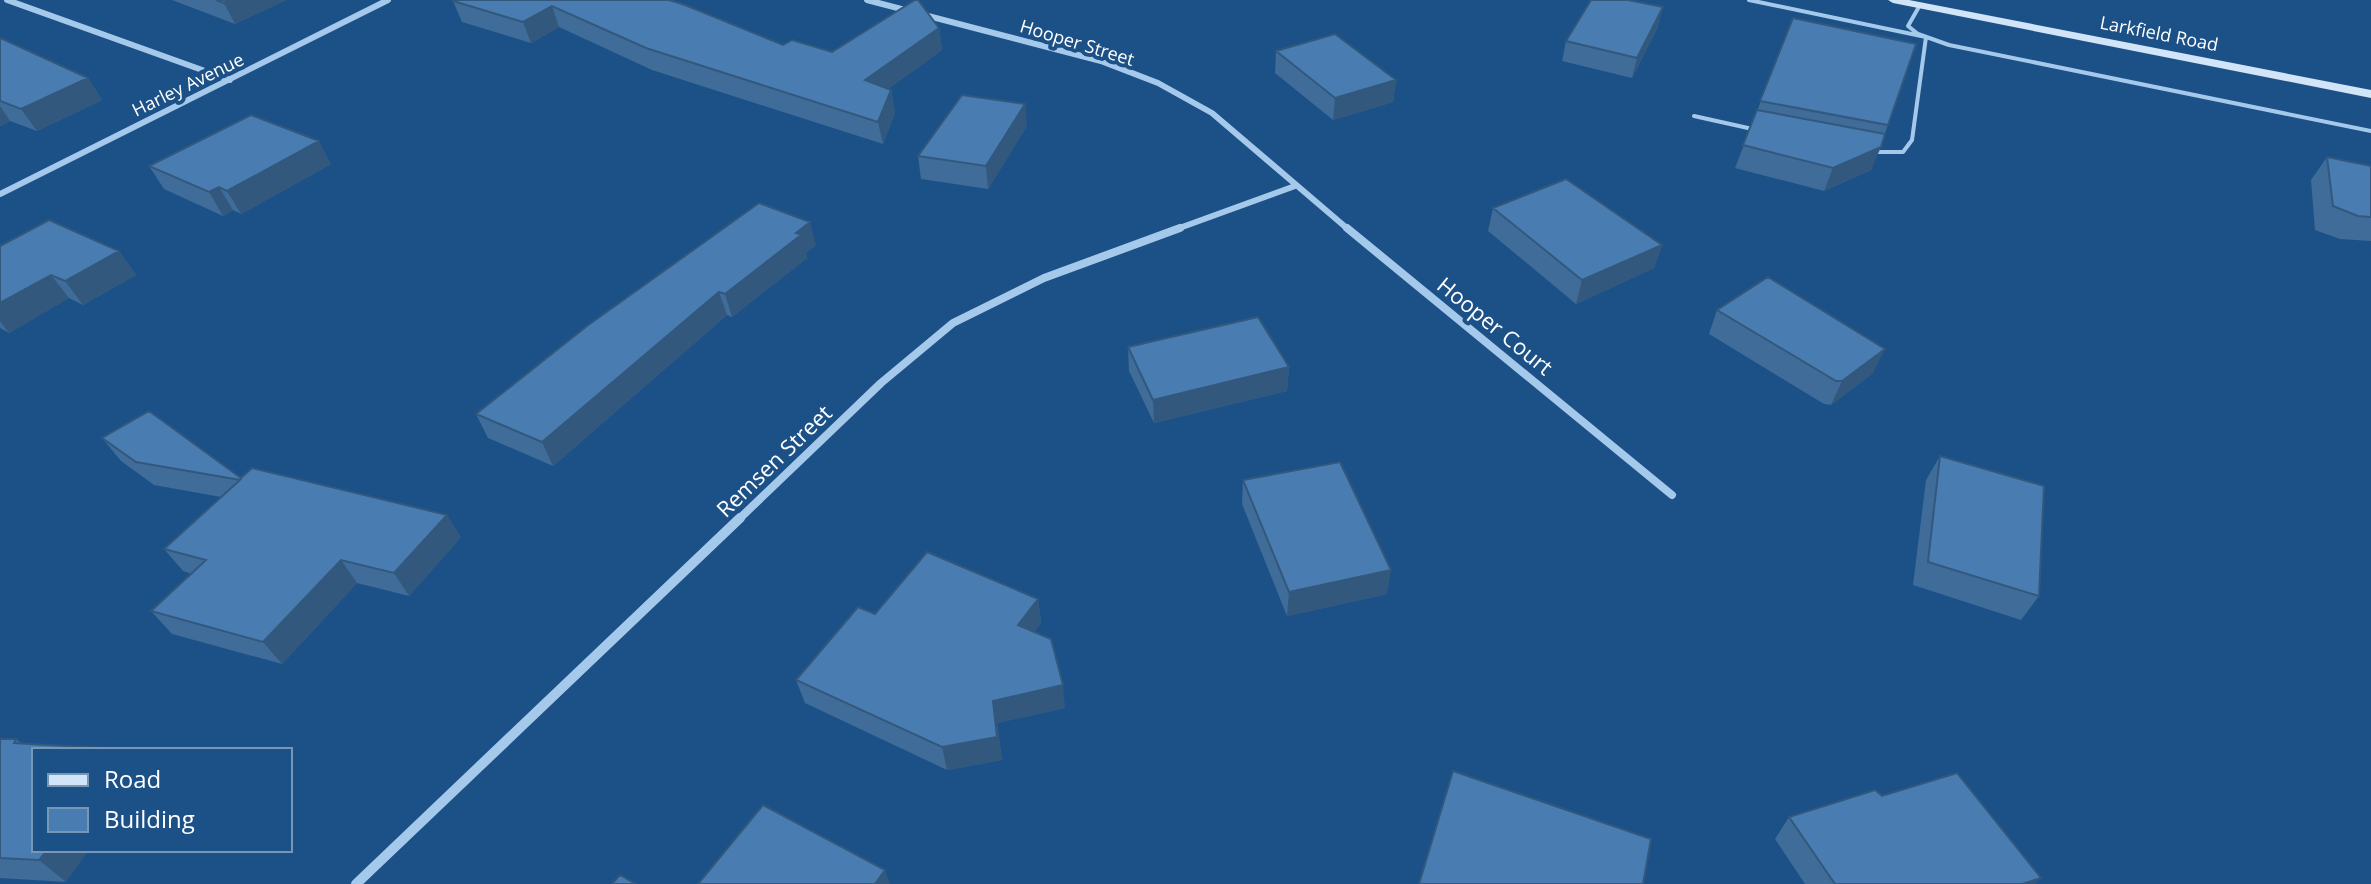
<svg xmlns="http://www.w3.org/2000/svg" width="2371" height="884" viewBox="0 0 2371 884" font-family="'Open Sans',sans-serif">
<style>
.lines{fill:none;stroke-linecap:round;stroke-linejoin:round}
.service{stroke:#a5c9eb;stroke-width:4}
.minor-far2{stroke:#a5c9eb;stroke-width:6}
.minor-far1{stroke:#a5c9eb;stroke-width:8}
.minor{stroke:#a5c9eb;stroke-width:10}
.secondary{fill:#d1e4f8;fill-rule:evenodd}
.wall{fill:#3f6c99}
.shaded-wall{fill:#33587d}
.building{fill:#497db2;stroke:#33587d;stroke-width:2}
.labels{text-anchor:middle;stroke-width:8;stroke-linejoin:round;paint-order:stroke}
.far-street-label{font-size:18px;fill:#fff;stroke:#1c5187}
.street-label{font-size:22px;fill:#fff;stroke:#1c5187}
</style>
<rect width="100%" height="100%" fill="#1c5187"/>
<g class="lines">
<!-- service -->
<path class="service" d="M1749 0 1926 37 1912 140 1903 152H1874
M1920 5 1908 26 1918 34 1949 45 2371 131
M1694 116 1757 130"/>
<!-- minor-far2 -->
<path class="minor-far2" d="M7 0 230 80
M867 0 1101 61 1158 83 1212 113 1349 230
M0 194 388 0
M1174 230 1295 186"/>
<!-- minor-far1 -->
<path class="minor-far1" d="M1347 228 1672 495
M738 520 881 383 953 323 1044 278 1180 228"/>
<!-- minor -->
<path class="minor" d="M356 884 740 518"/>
<!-- secondary -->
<path class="secondary" d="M1888 0H1909L2371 90V98L1893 3Z"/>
</g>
<!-- wall -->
<path class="wall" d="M172 0H286L235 24Z
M669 0 783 45 832 52 939 28 942 50 888 89 891 90 895 113 883 144 652 70 559 27 531 43 462 22 453 1Z
M1793 18 1888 125 1871 170 1824 191 1735 168Z
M1658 27 1632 78 1562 61 1566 41Z
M0 38 88 78 102 100 37 131 10 121 0 126Z
M1276 51 1396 80 1393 102 1333 120 1275 73Z
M1027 126 988 189 921 179 918 156Z
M2327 157 2371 166V241L2340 239 2315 230 2311 180Z
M331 164 241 214 233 210 223 216 164 189 149 166Z
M1493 208 1662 245 1654 268 1576 304 1488 231Z
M816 245 806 253 807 258 732 317 727 315 553 466 488 438 476 414 587 326Z
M0 246 119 251 136 275 83 305 69 298 9 333 0 328Z
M1717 310 1873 373 1831 405 1824 404 1709 334Z
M1128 347 1289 367 1287 391 1154 423 1129 371Z
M102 438 241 478 461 537 409 596 357 583 282 664 172 634 151 611 192 574 183 571 164 549 221 497 154 485 121 461Z
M1940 456 2039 596 2021 620 1913 585 1926 480Z
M1243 480 1387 594 1287 616 1242 504Z
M1038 599 1041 623 1034 632 1065 708 997 723 1002 760 947 770 805 703 796 680 875 614Z
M0 739H16L21 743 120 749 122 750H34L66 882 0 878Z
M1882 796 2035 884H1805L1775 839 1789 817Z"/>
<!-- shaded-wall -->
<path class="shaded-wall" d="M230 0H286L235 24 224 3Z
M552 6 559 27 531 43 523 22Z
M1663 7 1658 27 1632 78 1637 58Z
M939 28 942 50 870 102 865 80Z
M88 78 102 100 37 131 21 109Z
M1396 80 1393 102 1333 120 1335 98Z
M891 90 895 113 883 144 878 122Z
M1025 104 1027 126 988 189 986 166Z
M0 106 10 121 0 126Z
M319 141 331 164 241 214 227 191Z
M1881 147 1871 170 1824 191 1833 168Z
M219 187 233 210 223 216 209 192Z
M810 222 816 245 806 253 807 258 732 317 725 294Z
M1662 245 1654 268 1576 304 1582 280Z
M119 251 136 275 83 305 65 281Z
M51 275 69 298 9 333 0 321V303Z
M719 292 727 315 553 466 542 442Z
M1885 349 1873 373 1831 405 1842 381Z
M1289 367 1287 391 1154 423 1153 400Z
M447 515 461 537 409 596 394 573Z
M341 560 357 583 282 664 263 642Z
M1391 570 1387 594 1287 616 1289 592Z
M1038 599 1041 623 1022 648 1018 625Z
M1063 685 1065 708 997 723 1002 760 947 770 942 747 993 701Z
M47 850H89L66 882 39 860Z
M885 870 890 884H875Z
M2041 878 2035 884H2022Z"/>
<!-- building -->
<path class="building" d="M216 0H230L224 3Z
M454 0H669L685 5 783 45 792 40 832 52 915 0H918L939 28 865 80 891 90 878 122 646 48 552 6 523 22 453 1Z
M1591 0H1628L1663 7 1637 58 1566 41Z
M1793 18 1916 44 1888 125 1760 101Z
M1335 34 1396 80 1335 98 1276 51Z
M0 38 88 78 21 109 0 101Z
M962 95 1025 104 986 166 918 156Z
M1757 110 1885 134 1881 147 1833 168 1743 145Z
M251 115 319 141 227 191 219 187 209 192 149 166Z
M2327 157 2371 166V217L2358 216 2333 206Z
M1566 179 1662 245 1582 280 1493 208Z
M759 203 810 222 796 233 801 235 725 294 719 292 542 442 476 414 587 326Z
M49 220 119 251 65 281 51 275 0 303V246Z
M1768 277 1885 349 1842 381H1836L1717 310Z
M1258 317 1289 367 1153 400 1128 347Z
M149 411 241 478 252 468 447 515 394 573 341 560 263 642 151 611 206 560 164 549 240 480 136 462 102 438Z
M1940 456 2044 486 2039 596 1928 562Z
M1340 462 1391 570 1289 592 1243 480Z
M927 552 1038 599 1018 625 1051 639 1063 685 993 701 997 737 942 747 796 680 858 607 875 614Z
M0 739H16L14 743 120 749 119 750H34V850H47L39 860 0 858Z
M1453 771 1651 839 1643 884H1419Z
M1957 773 2041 878 2022 884H1835L1789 817 1875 790 1882 796Z
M763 805 885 870 875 884H698Z
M620 875 636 884H612Z"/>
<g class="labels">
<!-- far-street labels -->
<g class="far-street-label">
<text transform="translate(2159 34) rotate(11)" y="6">Larkfield Road</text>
<text transform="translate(1077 43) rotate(17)" y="6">Hooper Street</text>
<text transform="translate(188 85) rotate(-26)" y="6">Harley Avenue</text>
</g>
<!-- street labels -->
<g class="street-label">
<text transform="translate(1495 326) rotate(39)" y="8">Hooper Court</text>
<text transform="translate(774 461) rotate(-44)" y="8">Remsen Street</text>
</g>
</g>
<!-- legend -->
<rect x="32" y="748" width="260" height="104" fill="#1c5187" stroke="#7797b7" stroke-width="2"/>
<rect x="48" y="774" width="40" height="12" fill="#d1e4f8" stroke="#7797b7" stroke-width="2"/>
<text x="104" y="788" font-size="24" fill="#ffffff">Road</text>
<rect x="48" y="808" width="40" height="24" fill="#497db2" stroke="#7797b7" stroke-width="2"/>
<text x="104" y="828" font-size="24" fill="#ffffff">Building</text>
</svg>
